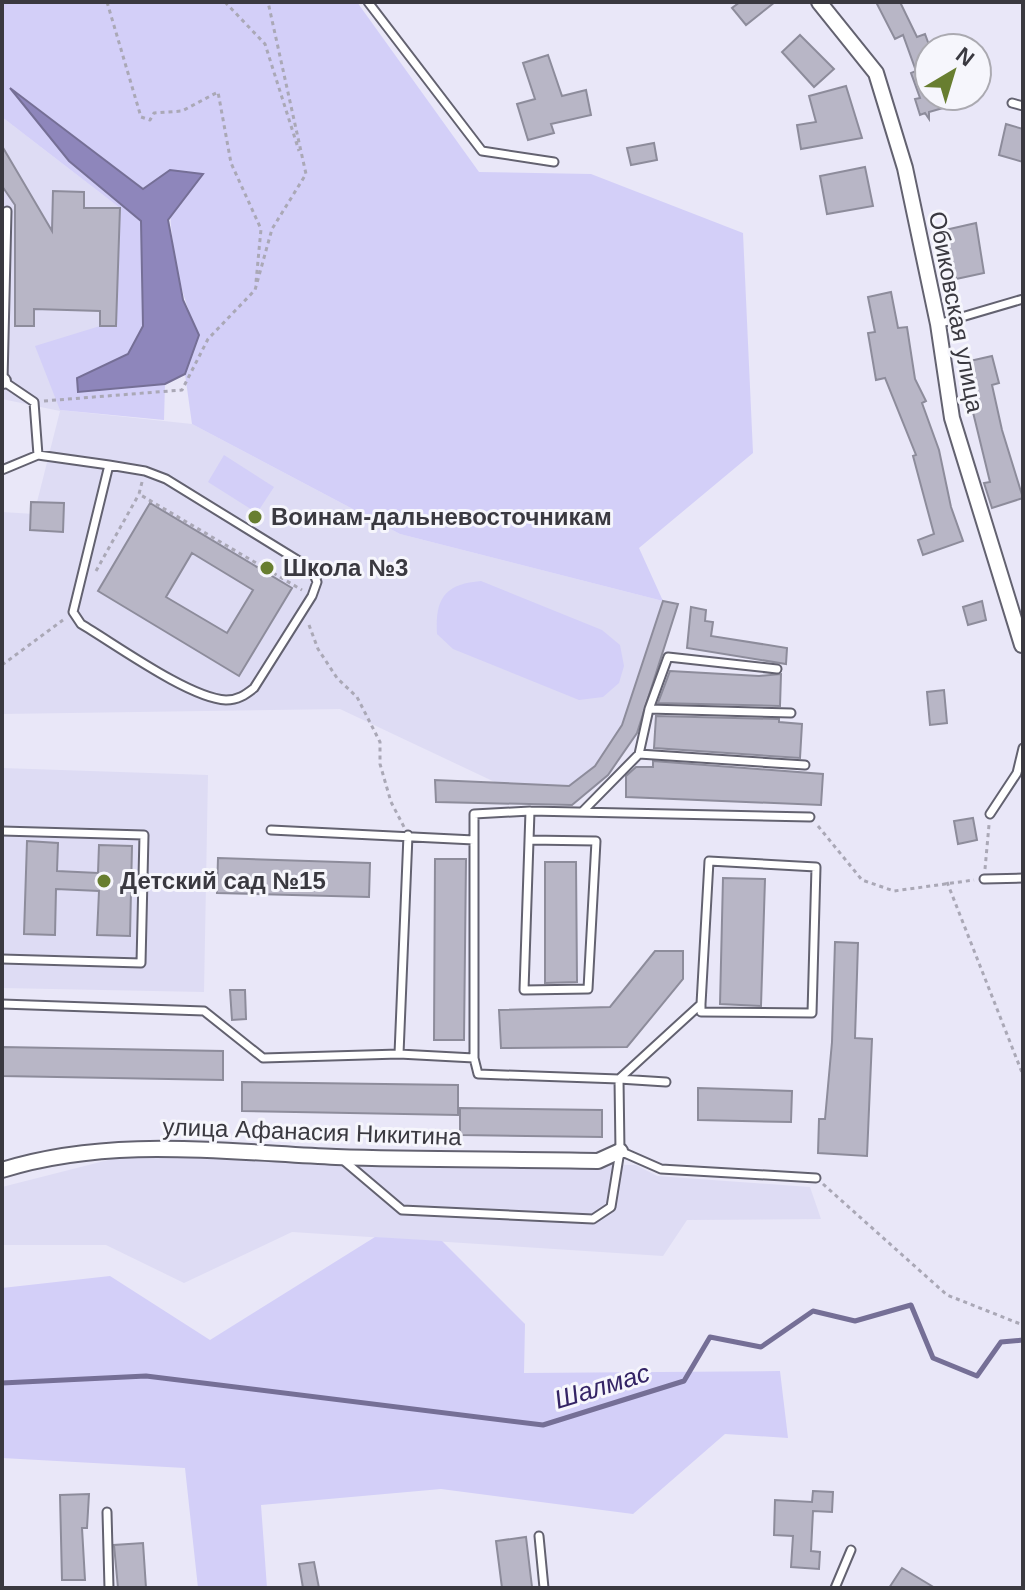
<svg xmlns="http://www.w3.org/2000/svg" width="1025" height="1590" viewBox="0 0 1025 1590" font-family="Arial,sans-serif">
<style>
.built{fill:#dedcf4}
.green{fill:#d3cff8}
.water{fill:#8e86bb;stroke:#756f96;stroke-width:2}
.lines{fill:none;stroke-linecap:round;stroke-linejoin:round}
.stream{stroke:#756f96;stroke-width:5}
.building{fill:#b8b6c6;stroke:#8d8c9b;stroke-width:2;fill-rule:evenodd}
.lane-casing{stroke:#636270;stroke-width:11}
.street-casing{stroke:#636270;stroke-width:18}
.path{stroke:#aaa8b6;stroke-width:3;stroke-dasharray:4 4;stroke-linecap:butt}
.lane{stroke:#fff;stroke-width:7}
.street{stroke:#fff;stroke-width:14}
.poi-dot{fill:#687e30;stroke:#f6f6fc;stroke-width:3}
.labels{text-anchor:middle;stroke-width:6;stroke-linejoin:round;paint-order:stroke}
.street-label{font-size:24px;fill:#3a3940;stroke:#f6f6fc}
.poi-label{font-size:24px;font-weight:bold;fill:#3a3940;stroke:#f6f6fc;text-anchor:start}
.water-label{font-size:26px;font-style:italic;fill:#342465;stroke:#f6f6fc}
</style>
<rect width="100%" height="100%" fill="#e9e7f8"/>
<!-- built -->
<path class="built" d="M2 117 120 208 116 326 60 410 192 424 400 534 663 601 622 725 595 766 569 786 499 784 340 709 2 714V512L34 514 60 411 2 399Z
M2 768 208 775 204 992 2 988Z
M120 1157 636 1165 657 1176 810 1187 821 1219 687 1220 663 1256 292 1232 184 1283 106 1245H2V1187Z"/>
<!-- green -->
<path class="green" d="M2 2H357L479 172 591 174 743 233 753 453 639 548 663 601 400 534 192 424 185 374 199 335C174 282 168 228 170 170L144 189 14 90 69 161 141 221 143 326 128 354 77 378 78 391 165 384 164 420 60 410 35 346 100 326H116L120 208 2 117Z
M224 455 274 487 257 513 208 482Z
M481 581 602 630 620 645 624 666 619 683 603 697 579 700 453 649 437 634C435 598 445 584 481 581Z
M375 1237 442 1241 525 1324 524 1373 780 1371 788 1438 725 1434 633 1514 441 1489 261 1505 267 1588H198L185 1468 2 1458V1288L110 1276 210 1340Z"/>
<!-- water -->
<path class="water" d="M10 88 143 189 170 170 203 174 168 220 183 300 199 335 185 374 165 384 78 392 77 378 128 354 143 326 141 221 69 161Z"/>
<g class="lines">
<!-- stream -->
<path class="stream" d="M2 1383 146 1376 543 1425 684 1381 710 1337 761 1347 813 1311 855 1321 911 1305 933 1358 977 1376 1001 1342 1023 1340"/>
</g>
<!-- building -->
<path class="building" d="M740 2H775L746 25 732 8Z
M876 2H900L917 37 925 34 929 45V96H940L943 108 929 112V119L925 113 920 115 915 99 920 98 911 73 916 71 903 35 895 39Z
M800 35 834 69 814 87 782 52Z
M548 55 562 96 586 90 591 115 551 124 554 133 528 140 517 104 535 99 523 63Z
M846 86 862 138 801 149 797 125 816 122 809 96Z
M1006 124 1023 129V162L999 155Z
M654 143 657 160 631 165 627 148Z
M2 146 52 231 53 191 84 192V208H120L116 326H100V311L34 309V326H15V205L2 186Z
M865 167 873 206 827 214 820 176Z
M976 223 984 273 956 279 945 230Z
M891 292 898 328 907 327 915 379 926 401 922 403 939 450 951 507 963 541 923 555 918 540 934 534 913 456 916 455 885 378 876 380 868 333 875 332 868 297Z
M992 356 999 383 992 385 1002 430 1023 498 992 508 984 483 990 482 961 363Z
M31 502 64 503 63 532 30 530Z
M150 503 292 588 239 676 98 591ZM192 553 253 590 227 633 166 597Z
M663 601 678 604 637 733 608 775 572 805 436 802 435 780 569 786 595 766 622 725Z
M982 601 986 620 968 625 963 607Z
M691 607 706 610 705 621 713 622 711 636 787 648 786 664 687 648Z
M670 671 759 676 781 674 780 706 658 703Z
M944 690 947 723 930 725 927 692Z
M656 716 779 719V722L802 724 800 758 654 748Z
M653 761 823 774 821 805 626 797V776L636 767H653Z
M973 818 977 840 958 844 954 821Z
M27 841 58 843 57 871 98 873 99 845 132 846 130 936 97 935 99 891 56 889 55 935 24 934Z
M218 858 370 863 369 897 217 893Z
M435 859H466L464 1040H434Z
M545 862H576L577 982 545 983Z
M723 878 765 879 761 1006 720 1004Z
M835 942 858 943 855 1038 872 1039 867 1156 818 1153 819 1119H825L832 1042Z
M655 951H683V979L627 1047 501 1048 499 1010 610 1007Z
M230 990H245L246 1019 232 1020Z
M2 1047 223 1051V1080L2 1076Z
M242 1082 458 1085V1115L242 1111Z
M698 1088 792 1091 791 1122 698 1120Z
M460 1108 602 1110V1137L460 1135Z
M813 1491 833 1492 832 1512 813 1511 811 1551 820 1552 819 1569 791 1567 793 1536 774 1535 775 1500 812 1502Z
M89 1494 87 1528H82L85 1580H62L60 1495Z
M526 1537 532 1587 502 1588 496 1541Z
M143 1543 146 1588H118L114 1545Z
M314 1562 319 1588H303L299 1564Z
M902 1568 935 1588H889Z"/>
<g class="lines">
<!-- lane casing -->
<g class="lane-casing">
<path id="lane" d="M368 2 482 151 554 162
M1012 103 1023 106
M7 211 3 381 34 402 38 455 109 465 73 612 81 624C115 644 189 698 226 700 238 700 245 695 254 688L312 596 317 582 312 569 166 479 145 471 109 465
M938 324 1023 299
M2 470 38 455
M649 709 668 657 777 669
M639 754 649 709 791 713
M582 812 639 754 805 765
M990 814 1017 773 1023 748
M271 830 474 840
M2 831 144 835 141 963 2 959
M529 840 596 841 588 989 524 990 530 811
M984 879 1023 878
M2 1004 204 1011 263 1058 399 1054 474 1058 478 1074 619 1079 620 1151 611 1207 593 1219 402 1210 343 1160
M399 1054 408 835
M474 1058V814L530 811 810 817
M619 1079 701 1004 709 861 816 867 812 1013 701 1012V1004
M619 1079 666 1082
M620 1151 661 1169 816 1178
M107 1512 109 1588
M539 1536 544 1588
M835 1588 851 1550"/>
</g>
<!-- street casing -->
<g class="street-casing">
<path id="street" d="M819 2 876 73 905 168 938 324 952 418 1022 645
M2 381H3
M2 1170C110 1136 225 1152 336 1157 423 1160 511 1159 598 1161L620 1151"/>
</g>
<!-- path -->
<path class="path" d="M107 2 141 117 150 120 154 113 182 111 218 92 231 163 261 229 256 282
M225 2 265 44 299 151
M44 401 182 390 208 339 255 290 272 229 306 174 268 2
M142 482 139 494 302 590
M96 571 139 494
M309 625 318 649 337 678 357 697 380 742V764L391 802 404 827
M2 665 63 620
M818 826 862 880 894 891 974 880
M985 869 989 825
M947 882 1023 1075
M823 1184 947 1295 1023 1325"/>
<!-- lane -->
<use href="#lane" class="lane"/>
<!-- street -->
<use href="#street" class="street"/>
</g>
<!-- markers -->
<g class="poi-dot">
<circle cx="255" cy="517" r="8"/>
<circle cx="267" cy="568" r="8"/>
<circle cx="104" cy="881" r="8"/>
</g>
<g class="labels">
<!-- street labels -->
<g class="street-label">
<text transform="translate(956 312) rotate(79)" y="8">Обиковская улица</text>
<text transform="translate(312 1132) rotate(2)" y="8">улица Афанасия Никитина</text>
</g>
<!-- poi labels -->
<g class="poi-label">
<text x="271" y="525">Воинам-дальневосточникам</text>
<text x="283" y="576">Школа №3</text>
<text x="120" y="889">Детский сад №15</text>
</g>
<!-- water labels -->
<g class="water-label">
<text transform="translate(602 1386) rotate(-17)" y="9">Шалмас</text>
</g>
</g>
<!-- border -->
<rect width="1025" height="1590" fill="none" stroke="#3a3940" stroke-width="8"/>
<!-- north arrow -->
<g transform="translate(953 72) rotate(38)"><circle r="38" fill="#f6f6fc" stroke="#abaab1" stroke-width="2"/>
<path d="M0-6L14 30L0 20L-14 30Z" fill="#687e30"/>
<text y="-12" font-size="22" font-weight="bold" text-anchor="middle" fill="#3a3940">N</text>
</g>
</svg>
